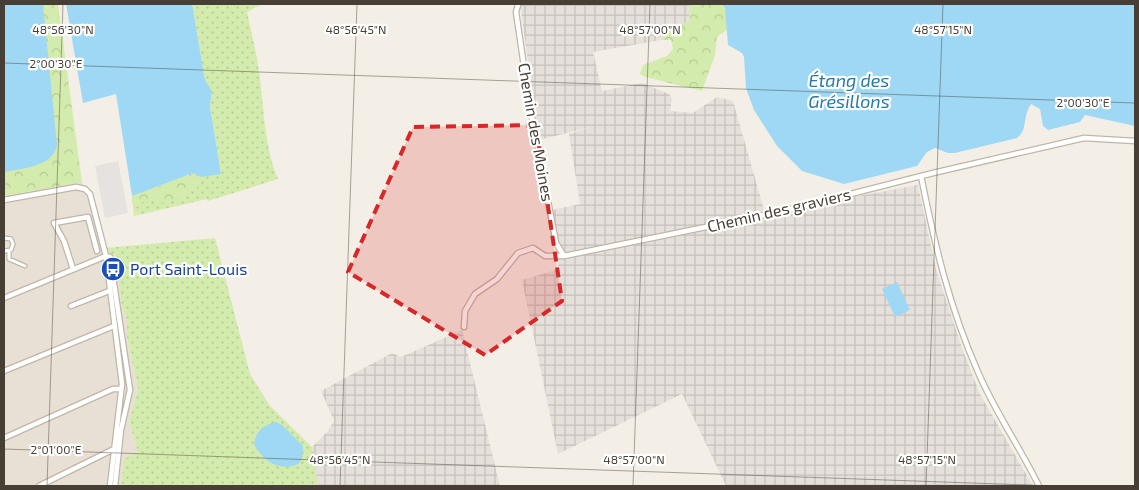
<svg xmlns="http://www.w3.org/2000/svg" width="1139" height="490" viewBox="0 0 1139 490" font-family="'Exo 2',sans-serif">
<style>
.residential{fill:#e8e0d4}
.industrial{fill:url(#industrial-grid)}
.grass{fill:url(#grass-dots)}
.forest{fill:url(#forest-crowns)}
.parking{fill:#e5e2df}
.water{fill:#9fd8f4}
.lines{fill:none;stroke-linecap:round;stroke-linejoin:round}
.pedestrian-casing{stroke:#c0b6a8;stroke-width:5.5}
.minor-casing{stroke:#c0b6a8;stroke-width:7}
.pedestrian{stroke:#fff;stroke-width:3}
.minor{stroke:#fff;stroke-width:4.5}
.marked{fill:#d62828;fill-opacity:0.2;stroke:#d62828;stroke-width:4;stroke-dasharray:10 6;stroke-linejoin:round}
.ticks{fill:none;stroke:#473f35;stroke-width:1;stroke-opacity:0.45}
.labels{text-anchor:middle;stroke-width:4.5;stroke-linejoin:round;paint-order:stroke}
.street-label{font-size:16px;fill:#473f35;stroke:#fff}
.transit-label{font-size:16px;fill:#164399;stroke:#fff;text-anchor:start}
.water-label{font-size:18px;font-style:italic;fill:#267aa8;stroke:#fff}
.ticks-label{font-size:12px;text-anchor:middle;fill:#473f35;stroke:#fff;stroke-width:4.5;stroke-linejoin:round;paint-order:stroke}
</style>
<defs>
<pattern id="industrial-grid" width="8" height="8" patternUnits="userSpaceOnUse" patternTransform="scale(1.25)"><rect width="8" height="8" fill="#e6e0db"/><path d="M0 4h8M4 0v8" fill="none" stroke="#c7c1bd"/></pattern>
<pattern id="grass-dots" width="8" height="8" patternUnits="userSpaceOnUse" patternTransform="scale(1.25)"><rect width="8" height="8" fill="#d3ebad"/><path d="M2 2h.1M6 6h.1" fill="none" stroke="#b6cb95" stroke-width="1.8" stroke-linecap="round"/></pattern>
<pattern id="forest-crowns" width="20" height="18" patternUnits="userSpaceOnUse" patternTransform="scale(1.25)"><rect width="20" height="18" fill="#d3ebad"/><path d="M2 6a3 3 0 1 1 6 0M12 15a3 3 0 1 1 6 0" fill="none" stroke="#b6cb95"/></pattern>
</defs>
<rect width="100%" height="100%" fill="#f4efe6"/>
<!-- residential -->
<path class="residential" d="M82 182 84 190 89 194 106 248 111 255 115 254 116 259 122 306 127 320V337L138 388 129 422 138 452 123 467 121 486H4V196Z"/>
<!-- industrial -->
<path class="industrial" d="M520 4H689L690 21 670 28 661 40 593 52 602 91 642 83 669 94 672 99 670 111 693 113 717 97 733 101 765 213 918 185 936 269 962 348 980 394 1033 486H726L682 394 558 454 522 280 559 269 556 254 561 253 552 210 580 204 569 134 592 127 539 140Z
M462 330 500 486H318L312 447 327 432 334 421 321 391 392 353 401 357Z"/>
<!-- grass -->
<path class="grass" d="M192 4H262L247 12C251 30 255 47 258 65 264 102 263 143 278 179L208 201 207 199 134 216 132 196 193 173 221 174 210 106 212 91 205 80Z
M215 238 250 374 270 406 312 447 318 486H121L124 459 138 452 129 422 138 388 127 337V320L122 306 115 254 111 255 106 248Z"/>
<!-- forest -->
<path class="forest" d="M4 4H58L82 182 4 196Z
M689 4H722L725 8 728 29 717 37 715 55 702 91 645 77 640 74 643 65 667 56 673 49 671 40H661L670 28 690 21Z
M193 173 201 177 198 187 176 199 163 203 152 201 132 204V196Z"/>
<!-- parking -->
<path class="parking" d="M118 161 128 213 105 218 95 166Z"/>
<!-- water -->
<path class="water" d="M4 4H43L57 145C53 167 23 168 5 172Z
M66 4H192L205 80 212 91 210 107 221 174 201 177 193 173 132 196 116 94 83 103Z
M722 4H1135V126L1085 115 1080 122 1048 130 1043 126 1040 109 1031 104C1022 118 1028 130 1017 138L955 153H948L935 148 927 152 917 166 844 184 802 171 777 146 754 110 746 88 744 57 742 53 728 45 725 8Z
M897 282 910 310 895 317 882 289Z
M276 422 282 425 303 446 302 459 298 464C280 472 262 461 254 444 256 431 263 425 276 422Z"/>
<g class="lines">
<!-- pedestrian casing -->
<g class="pedestrian-casing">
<path id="pedestrian" d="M4 238 11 239 13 244 11 250 4 251
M9 251V259L25 266"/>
</g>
<!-- minor casing -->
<g class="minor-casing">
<path id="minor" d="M518 5 516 12 530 107 556 243 564 256
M921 176C935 246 949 306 978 372 995 412 1020 447 1039 486
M4 200 76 187 85 189 90 194 106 256 122 384 110 486
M106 256 110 257 130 390 121 430 115 486
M73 269 64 241 54 223 88 217 97 251
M4 298 106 256
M71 306 109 291
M464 327 465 311 475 294 497 279 518 253 533 248 545 256H564L784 211 933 173 1084 138 1135 141
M4 371 114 326
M4 438 113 389H121
M39 486 114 449"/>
</g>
<!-- pedestrian -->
<use href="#pedestrian" class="pedestrian"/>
<!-- minor -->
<use href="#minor" class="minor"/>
</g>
<!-- marked area -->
<path class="marked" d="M536 125 562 301 485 355 348 272 413 127Z"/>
<!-- ticks -->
<path class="ticks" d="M4 63 1135 103M4 449 1057 486M47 486 63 4M340 486 357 4M633 486 650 4M926 486 943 4"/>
<!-- icons -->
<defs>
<g id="bus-disc" transform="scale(1.25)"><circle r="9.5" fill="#1a4fb4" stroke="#fff"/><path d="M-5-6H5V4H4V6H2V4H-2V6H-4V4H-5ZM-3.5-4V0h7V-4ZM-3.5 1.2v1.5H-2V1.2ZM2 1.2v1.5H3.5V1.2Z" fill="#fff"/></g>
</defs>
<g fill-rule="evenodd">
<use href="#bus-disc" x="113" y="269"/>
</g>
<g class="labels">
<!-- street labels -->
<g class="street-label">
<text transform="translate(536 132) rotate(80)" y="6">Chemin des Moines</text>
<text transform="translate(779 210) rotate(-13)" y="6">Chemin des graviers</text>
</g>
<!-- transit labels -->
<g class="transit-label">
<text x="130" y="275">Port Saint-Louis</text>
</g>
<!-- water labels -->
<g class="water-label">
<text x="849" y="87">Étang des<tspan x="849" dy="21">Grésillons</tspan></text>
</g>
</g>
<g class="ticks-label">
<text x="63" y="34">48°56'30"N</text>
<text x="356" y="34">48°56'45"N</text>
<text x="650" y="34">48°57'00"N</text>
<text x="943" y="34">48°57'15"N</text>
<text x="56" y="68">2°00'30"E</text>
<text x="1083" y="107">2°00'30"E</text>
<text x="56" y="454">2°01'00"E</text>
<text x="340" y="464">48°56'45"N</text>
<text x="634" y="464">48°57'00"N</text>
<text x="927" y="464">48°57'15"N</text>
</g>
<!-- border -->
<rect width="1139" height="490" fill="none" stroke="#473f35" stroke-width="10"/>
</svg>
